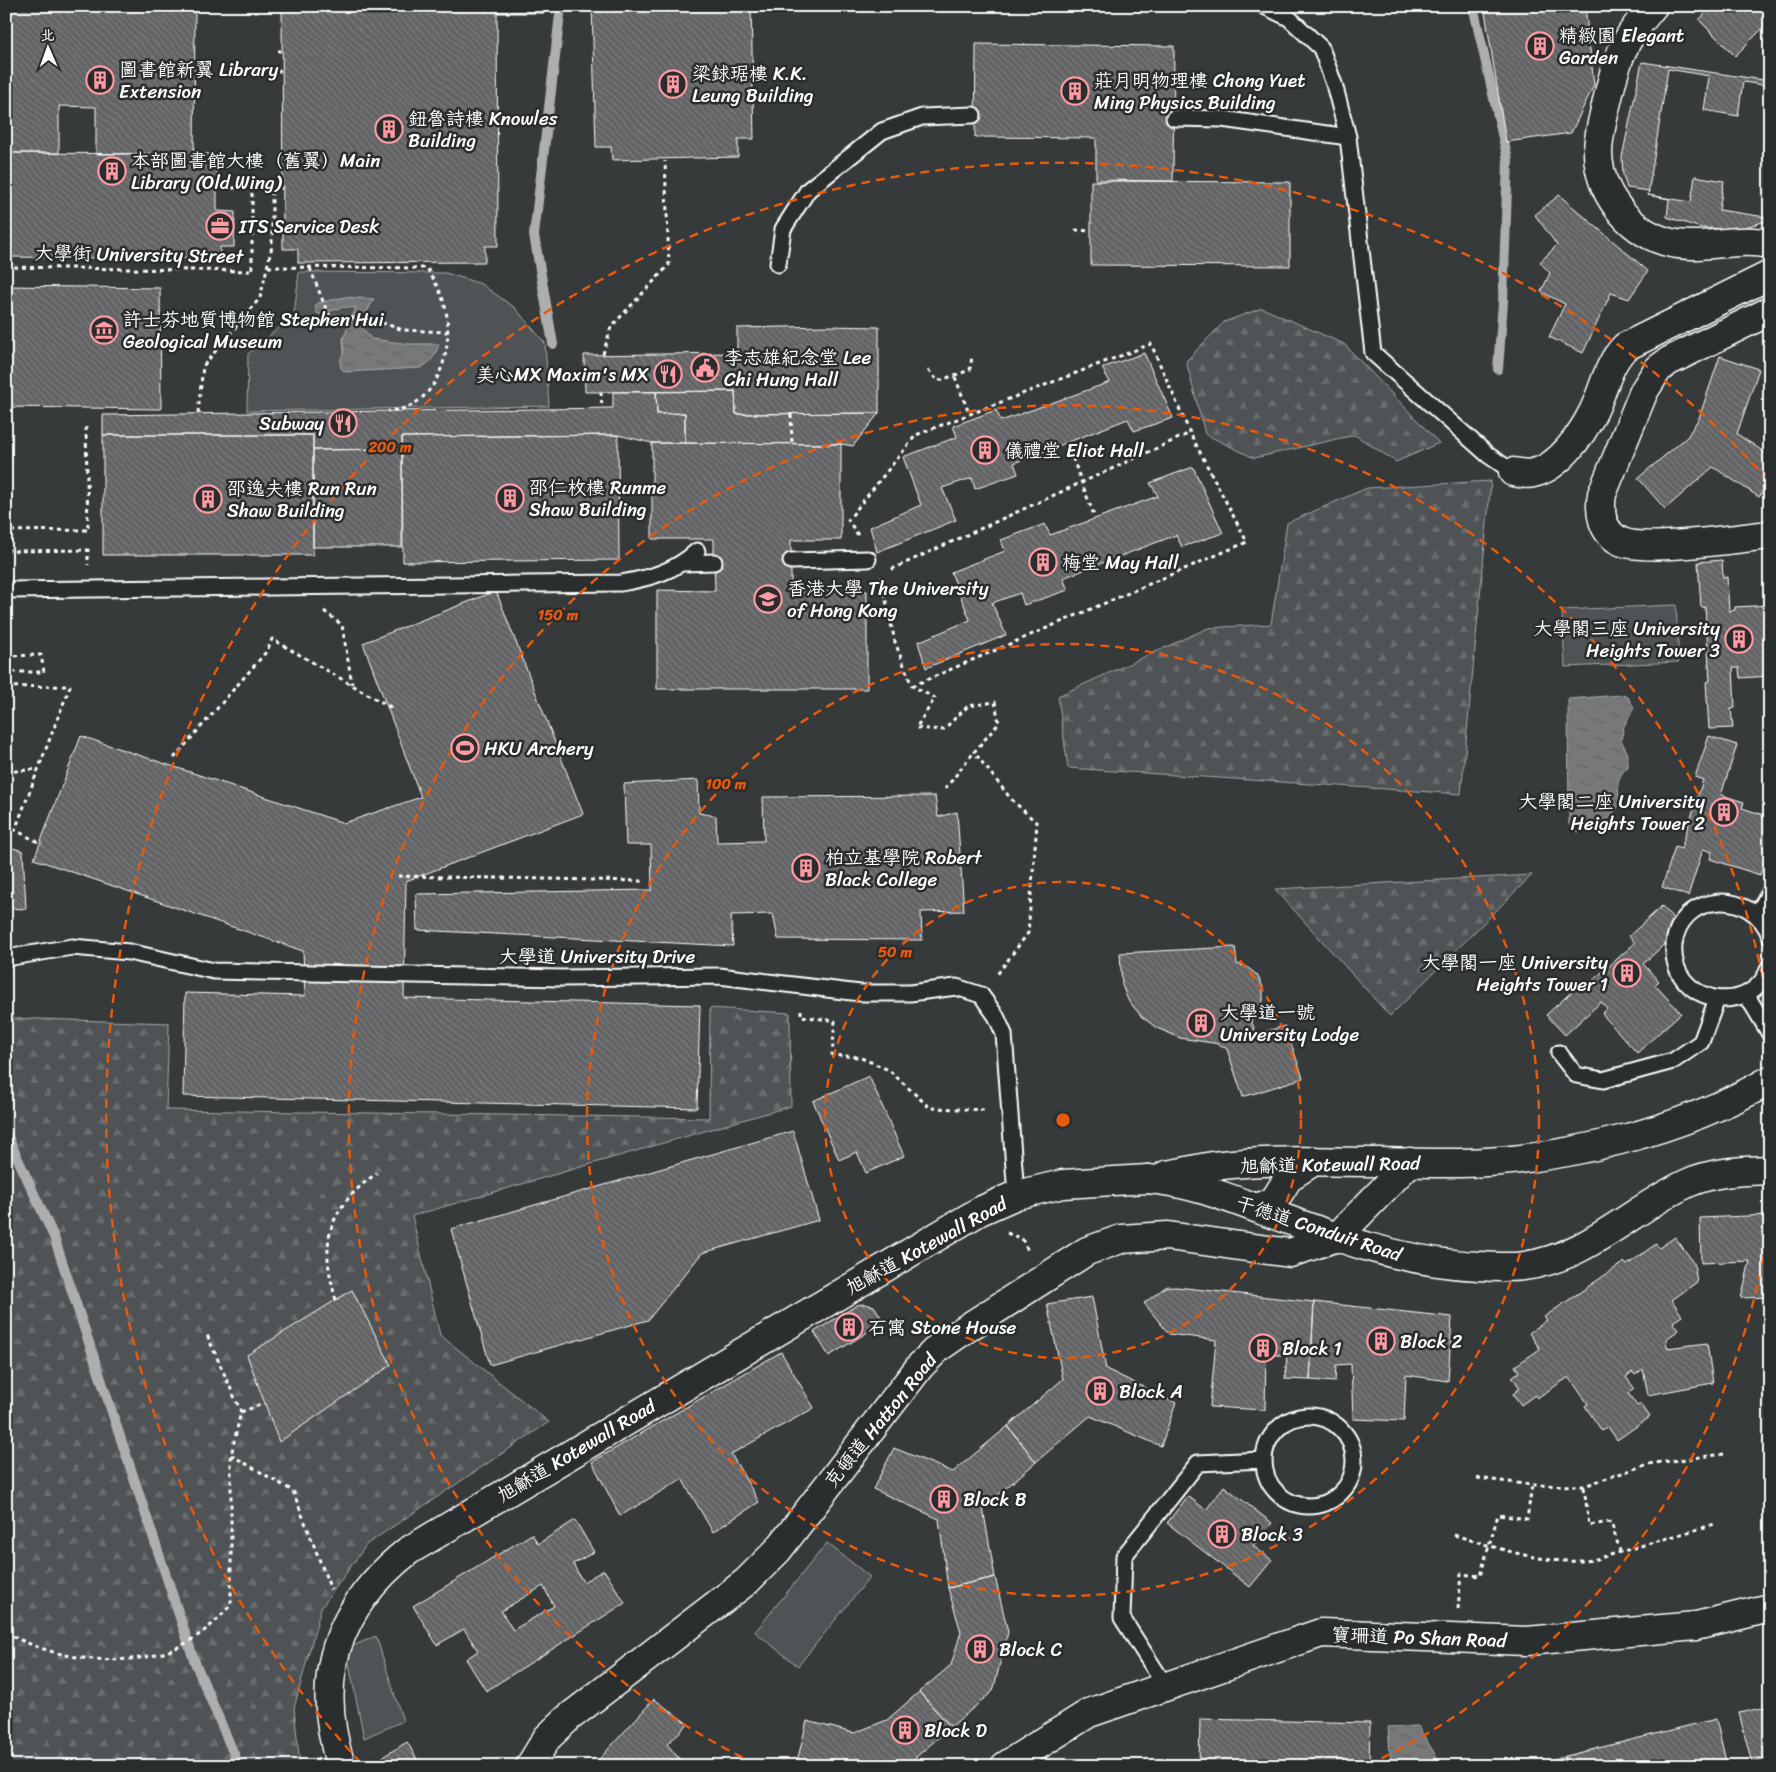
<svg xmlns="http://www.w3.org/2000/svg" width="1776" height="1772" viewBox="0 0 1776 1772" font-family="Sriracha,'LXGW WenKai TC',sans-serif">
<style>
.forest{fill:url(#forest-firs);stroke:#a8a9aa}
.green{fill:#505354;stroke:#a8a9aa}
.water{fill:url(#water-ripples);stroke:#adaeaf}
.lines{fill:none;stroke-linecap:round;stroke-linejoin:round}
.stream{stroke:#adaeaf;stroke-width:10}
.building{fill:url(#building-back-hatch);stroke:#fff;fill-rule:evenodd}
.lane-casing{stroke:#fff;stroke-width:19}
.street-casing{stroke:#fff;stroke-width:31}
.secondary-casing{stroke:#fff;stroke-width:31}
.path{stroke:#fff;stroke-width:3;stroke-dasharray:4 4;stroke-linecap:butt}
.lane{stroke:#2a2d2e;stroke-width:15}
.street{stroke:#2a2d2e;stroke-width:28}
.secondary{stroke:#2a2d2e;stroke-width:28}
.path-bridge{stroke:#fff;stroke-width:3;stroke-dasharray:4 4;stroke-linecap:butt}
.ring{fill:none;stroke:#e8590c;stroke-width:2.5;stroke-dasharray:9 6}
.labels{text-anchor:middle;stroke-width:5;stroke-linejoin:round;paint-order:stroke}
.poi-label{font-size:19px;fill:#fff;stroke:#2a2d2e;text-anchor:start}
.street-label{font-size:19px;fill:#fff;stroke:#2a2d2e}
.centre{fill:#e8590c;stroke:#2a2d2e;stroke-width:2.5}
.ring-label{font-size:15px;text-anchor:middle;font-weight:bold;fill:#e8590c;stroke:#2a2d2e;stroke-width:5;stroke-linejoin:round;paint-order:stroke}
</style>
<defs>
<pattern id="forest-firs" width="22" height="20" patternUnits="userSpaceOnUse" patternTransform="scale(1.25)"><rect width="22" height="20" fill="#505354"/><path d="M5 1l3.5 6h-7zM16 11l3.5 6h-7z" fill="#6a6d6e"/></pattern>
<pattern id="water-ripples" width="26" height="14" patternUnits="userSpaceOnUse" patternTransform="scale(1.25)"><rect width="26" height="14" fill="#767879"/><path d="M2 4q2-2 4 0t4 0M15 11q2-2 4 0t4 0" fill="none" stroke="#616262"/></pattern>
<pattern id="building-back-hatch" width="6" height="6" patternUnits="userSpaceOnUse" patternTransform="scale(1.25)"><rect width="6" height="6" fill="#636465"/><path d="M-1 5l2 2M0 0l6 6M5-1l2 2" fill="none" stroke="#7a7b7c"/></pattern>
</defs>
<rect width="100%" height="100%" fill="#373a3b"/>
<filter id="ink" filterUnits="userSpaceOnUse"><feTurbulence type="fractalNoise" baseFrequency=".02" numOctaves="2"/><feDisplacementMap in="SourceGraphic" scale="10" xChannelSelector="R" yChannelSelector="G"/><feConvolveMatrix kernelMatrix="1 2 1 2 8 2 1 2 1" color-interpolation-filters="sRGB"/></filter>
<g filter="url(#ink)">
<!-- forest -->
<path class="forest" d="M1262 308 1344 344 1439 443 1396 462 1355 435 1254 458 1205 434 1186 361 1224 322Z
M1491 481 1461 794 1068 768 1058 696 1208 628 1271 624 1287 523 1367 488Z
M1532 875 1390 1016 1275 889Z
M710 1008 790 1013 791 1106 412 1216 440 1335 549 1422 367 1544 321 1608 294 1708 300 1766H6V1018L169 1023 166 1110 709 1118Z"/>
<!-- green -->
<path class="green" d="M299 272 446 273 481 284 515 308 545 343 549 406 247 411 248 354 294 315Z
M1676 605 1679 662 1565 667 1562 610Z
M827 1543 870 1577 798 1666 755 1632Z
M376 1636 403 1721 364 1738 346 1649Z"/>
<!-- water -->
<path class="water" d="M345 297 374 299 363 319V328L371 339 409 344H439C435 356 432 362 420 368L345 372 341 368 340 361 344 352 343 339 356 308 344 307 320 314 317 313 315 307 318 303Z
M1622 695 1628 697 1634 708 1624 726 1621 740 1628 754V767C1615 779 1617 787 1621 803L1607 821 1578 832 1569 825 1568 699Z
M1418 1726 1436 1756 1435 1766H1391L1388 1727Z"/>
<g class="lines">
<!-- stream -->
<path class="stream" d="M1473 6 1508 160 1503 302 1498 369
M553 344 534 235 561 6
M6 1133 54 1237 194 1660 239 1766"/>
</g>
<!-- building -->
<path class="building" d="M6 6H195L194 154 6 153Z
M282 6H497L498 246H485V262L298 263V249H283Z
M498 6H544V13H498Z
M592 6H751L754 139H738V157L612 160 611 147H596Z
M1484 6H1585L1594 85 1571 133 1506 142Z
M1712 6H1770V21L1735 56 1699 20Z
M976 44 1174 46 1173 181 1096 180V138L975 137Z
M1642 62 1770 81V220L1738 229 1701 228 1667 217 1669 199 1648 195 1649 191 1627 188 1623 175 1622 157Z
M1668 69 1709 76 1704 110 1738 116 1743 82 1770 86V192L1766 217 1719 210 1724 181 1695 176 1691 202 1648 195Z
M59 106 96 107V154H217V211L235 212 234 247H220V259L6 257V153H59Z
M1091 181 1290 182V266L1091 265Z
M1559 195 1648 271 1629 299 1611 293 1583 353 1549 337 1565 304 1541 292 1550 273 1540 262 1557 245 1535 215Z
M6 286 160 288 161 409 6 407Z
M828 326 879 327V413L736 414 735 391 585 392 584 355 737 353V328Z
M1144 353 1173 418 1134 431 1128 419 1014 463 1018 474 975 489 972 478 942 488 956 520 877 552 870 527 921 505 903 457 957 437 953 426 996 410 1001 421 1110 382 1102 368Z
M1720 356 1759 369 1737 434 1770 456V480L1759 497 1713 467 1665 509 1638 478 1687 437 1699 418Z
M735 391 736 414 879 413 853 446 841 444 685 443V413L657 414 656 392Z
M613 392H656L657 414 685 413V443H652L618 435 402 437V449L313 450V435H103V415L613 408Z
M103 435H313V555H103Z
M618 435 619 560 403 562 402 437Z
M652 443 841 444V540H791V591H867V689H657V590L715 591 714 555V539H652Z
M402 449V547H313V450Z
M1193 467 1223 533 1182 547 1176 535 1063 578 1068 590 1024 605 1020 593 992 603 1006 635 926 668 918 642 970 620 951 572 1005 551 1001 540 1045 524 1050 535 1158 496 1150 483Z
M1722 560 1723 578 1727 577 1729 611 1735 610V607L1770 605V676L1740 678 1739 668H1733L1735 708 1731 709 1733 728 1709 729 1706 682 1710 681 1705 607H1701L1698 562Z
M496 591 583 814 406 881 404 998 700 1005 697 1108 183 1096 185 993 305 996 303 951 34 859 81 736 344 823 421 797 363 643Z
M1709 736 1737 745 1721 795 1744 802 1742 808 1770 817V845L1760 875 1710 859 1712 852 1703 849 1688 896 1662 887 1675 847 1681 849 1703 780 1695 777Z
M698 780 699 813 716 816 717 842 764 841 763 797 935 796 938 817 957 812 964 911 921 912 922 940 778 939 773 914 731 915 733 946 417 930 416 894 652 890 651 845H626L624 784Z
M6 846 23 851 26 909 6 908Z
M1662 906 1682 928 1643 964 1659 981 1655 985 1681 1013 1637 1053 1602 1014 1607 1009 1601 1002 1565 1035 1546 1015 1577 987 1581 991 1635 943 1629 936Z
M1235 947 1237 964 1247 967 1257 975 1263 987V1001L1260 1011 1251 1020 1256 1034 1285 1026 1303 1078 1243 1097 1227 1049 1219 1044 1180 1038 1157 1028 1142 1017 1128 1000 1122 985 1120 953Z
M869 1076 904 1156 866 1173 857 1152 839 1160 813 1101Z
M793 1131 819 1220 702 1253 648 1320 490 1365 451 1229Z
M1770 1215V1297L1741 1298 1750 1261 1701 1263 1700 1218Z
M1675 1237 1694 1263 1697 1282 1672 1300 1682 1316 1673 1322 1679 1330 1666 1339 1667 1348 1707 1343 1713 1383 1648 1395 1643 1369 1635 1375 1632 1372 1626 1377 1634 1388 1628 1393 1637 1406 1641 1404 1650 1417 1617 1440 1608 1427 1602 1431 1585 1406 1588 1404 1569 1377 1537 1398 1535 1395 1521 1405 1513 1394 1520 1388 1512 1377 1519 1372 1515 1366 1540 1349 1529 1333 1547 1320 1544 1317 1624 1262 1627 1265 1656 1244 1659 1248Z
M1167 1286 1314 1302 1310 1380 1285 1379 1287 1355H1266L1265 1410 1210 1407 1216 1340 1169 1334 1144 1303Z
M352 1290 391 1365 279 1442 247 1355Z
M1092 1297 1106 1369 1176 1403 1161 1446 1090 1416 1036 1462 1008 1426 1063 1379 1047 1304Z
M1314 1302 1452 1317 1448 1381 1406 1375 1404 1421 1353 1419 1351 1364 1336 1365 1335 1382 1310 1380Z
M864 1304 874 1306 884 1322 829 1356 814 1332 857 1305Z
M781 1352 814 1408 731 1454 759 1502 713 1532 682 1479 620 1516 592 1462Z
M1008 1426 1036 1462 983 1508 995 1577 948 1588 939 1519 873 1489 894 1448 953 1472Z
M1224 1486 1272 1523 1253 1546 1272 1560 1250 1587 1167 1523 1188 1496 1206 1510Z
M575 1520 594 1552 573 1564 583 1582 604 1570 625 1603 486 1691 466 1659 478 1651 464 1629 437 1645 413 1606 532 1534 538 1544ZM543 1586 554 1606 513 1630 501 1611Z
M995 1577 1008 1632 993 1691 951 1727 919 1692 951 1665 961 1632 948 1588Z
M919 1692 951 1727 909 1763 900 1766H796L807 1721 854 1733 887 1720Z
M654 1699 688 1724 667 1744 685 1766H593Z
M1770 1706V1758L1752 1763 1739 1713Z
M1200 1719 1370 1723 1369 1766H1199Z
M1716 1719 1727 1766H1552L1550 1760Z
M407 1742 421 1766H379L376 1761Z"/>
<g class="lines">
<!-- lane casing -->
<g class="lane-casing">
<path id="lane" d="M1264 6 1289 18 1321 48 1334 84 1348 137 1373 353 1488 455 1513 472
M1174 118 1222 119 1348 137
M778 264 783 229 808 190 882 131 922 117 973 115
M791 561 868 559
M684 563 714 562
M6 590 621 583C651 578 675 571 697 551
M1757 915 1770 892
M1770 936C1752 887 1679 892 1674 945 1669 1004 1753 1020 1770 965
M6 958 72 947 129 952 214 971 561 978 719 976 860 993H910L956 987 981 995 996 1016 1004 1034 1016 1195
M1746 994 1770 1034
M1559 1053 1576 1075 1603 1080 1673 1061 1701 1042 1717 999
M1264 1461a45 45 0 1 1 90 0a45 45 0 1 1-90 0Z
M1166 1687 1122 1618 1124 1556 1198 1463 1263 1460"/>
</g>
<!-- street casing -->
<g class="street-casing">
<path id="street" d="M1653 6C1645 16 1636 26 1630 36 1618 55 1613 76 1608 97 1604 115 1598 134 1598 153 1599 192 1627 229 1664 241 1699 252 1735 236 1770 244
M1770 311 1669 361 1658 369 1644 391 1602 494C1599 512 1602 532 1620 541 1642 553 1740 538 1770 535
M1513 472C1520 473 1526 475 1533 473 1559 468 1582 434 1593 412 1604 390 1607 365 1625 347L1770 275
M341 1766C313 1678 336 1608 408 1551L980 1211 1016 1195 1063 1184 1148 1179
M530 1766 547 1738 568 1718 747 1581 778 1550 921 1365 938 1348 964 1330 1087 1251 1121 1239 1168 1236 1290 1253 1337 1237
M1005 1766 1089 1713 1321 1633 1527 1641 1696 1626 1770 1608"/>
</g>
<!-- secondary casing -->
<g class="secondary-casing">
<path id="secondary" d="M1166 1175C1185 1172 1203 1167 1222 1165 1302 1157 1382 1164 1461 1163 1562 1161 1683 1131 1770 1080
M1148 1179C1189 1182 1226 1197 1264 1211 1334 1237 1403 1263 1479 1266 1494 1267 1510 1268 1524 1266 1587 1258 1633 1208 1688 1183 1714 1171 1742 1171 1770 1170
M1256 1208 1274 1201 1289 1177 1314 1161
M1337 1237 1410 1162"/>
</g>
<!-- path -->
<path class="path" d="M1479 6V10
M278 51H281
M278 71H281
M216 188H282
M1075 230 1091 231
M6 267 252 271V190
M268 267 427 268C435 282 443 295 446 311 452 344 443 389 410 406 404 409 395 410 388 411
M310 268 328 314 380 322 403 330 447 332
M603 354 611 327 669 265 665 161
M928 370 938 381 970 370 972 356
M955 377 969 413
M601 392 602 408
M198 413 203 366 260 298 272 246V190
M791 414 792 444
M86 427 88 530 8 531 9 551 88 550V565
M858 535 848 520 916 435 1151 344 1190 433 890 570
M881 577 895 642 912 686 935 698 916 728 943 730 968 706 995 702 999 723 974 752 1011 799 1037 823 1028 933 996 976
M324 611 342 625 352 684
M6 656 41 655 44 672H6
M912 686 1247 542 1190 433
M6 687 70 686 15 830 42 844
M174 758 267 651 272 639 392 708
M6 772 38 769
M945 789 974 752
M6 826 15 830
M398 876 643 881
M801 1010V1016L835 1021 832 1055 859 1057 889 1070 930 1108 987 1110
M1007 1233 1022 1239 1029 1253
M336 1300C319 1242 327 1209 377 1173
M241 1412 265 1403
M231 1455 293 1491 331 1590
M1477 1478 1532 1485 1584 1486 1648 1464 1724 1454
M1584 1487 1589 1525 1611 1522 1620 1551
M1454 1535C1499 1548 1546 1566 1593 1560L1715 1524
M1458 1609 1461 1574 1480 1576 1498 1515 1527 1519 1532 1485
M6 1632C50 1659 114 1667 163 1653 189 1645 215 1625 231 1604V1455L241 1412 207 1335"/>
<!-- lane -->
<use href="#lane" class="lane"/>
<!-- street -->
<use href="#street" class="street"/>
<!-- secondary -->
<use href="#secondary" class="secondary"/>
<!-- path-bridge -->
<path class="path-bridge" d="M1067 443 1095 518"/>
</g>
</g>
<!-- distance rings -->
<g class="ring">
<circle cx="1063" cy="1120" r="238"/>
<circle cx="1063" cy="1120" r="476"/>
<path d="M1769 1226A714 714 0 0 1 1370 1764M756 1764A714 714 0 1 1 1769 1014"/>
<path d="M361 1763A952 952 0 1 1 1765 477"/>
</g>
<!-- icons -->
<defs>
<g id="building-ring" transform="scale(1.4375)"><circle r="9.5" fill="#2a2d2e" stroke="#ff9aa2" stroke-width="1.5"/><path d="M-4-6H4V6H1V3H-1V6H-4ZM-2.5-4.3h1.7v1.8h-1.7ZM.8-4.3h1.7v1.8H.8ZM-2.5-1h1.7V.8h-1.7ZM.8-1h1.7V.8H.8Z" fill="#ff9aa2"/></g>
<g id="office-ring" transform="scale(1.4375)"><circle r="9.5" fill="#2a2d2e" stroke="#ff9aa2" stroke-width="1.5"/><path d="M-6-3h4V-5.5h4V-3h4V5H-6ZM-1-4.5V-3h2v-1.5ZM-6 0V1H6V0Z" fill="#ff9aa2"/></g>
<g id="museum-ring" transform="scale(1.4375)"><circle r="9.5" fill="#2a2d2e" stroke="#ff9aa2" stroke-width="1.5"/><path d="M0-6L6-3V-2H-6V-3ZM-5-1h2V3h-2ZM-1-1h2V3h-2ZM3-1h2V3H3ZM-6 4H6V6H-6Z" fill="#ff9aa2"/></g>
<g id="civic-ring" transform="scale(1.4375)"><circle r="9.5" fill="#2a2d2e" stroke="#ff9aa2" stroke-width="1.5"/><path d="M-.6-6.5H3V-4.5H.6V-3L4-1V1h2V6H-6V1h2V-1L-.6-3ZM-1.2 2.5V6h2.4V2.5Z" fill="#ff9aa2"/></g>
<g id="restaurant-ring" transform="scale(1.4375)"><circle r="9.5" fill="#2a2d2e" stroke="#ff9aa2" stroke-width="1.5"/><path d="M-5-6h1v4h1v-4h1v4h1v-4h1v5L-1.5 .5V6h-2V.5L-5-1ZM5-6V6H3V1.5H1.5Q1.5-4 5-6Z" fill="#ff9aa2"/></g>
<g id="university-ring" transform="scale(1.4375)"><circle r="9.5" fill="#2a2d2e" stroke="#ff9aa2" stroke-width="1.5"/><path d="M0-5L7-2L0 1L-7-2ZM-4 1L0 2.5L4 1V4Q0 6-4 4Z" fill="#ff9aa2"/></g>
<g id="stadium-ring" transform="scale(1.4375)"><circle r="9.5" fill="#2a2d2e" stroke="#ff9aa2" stroke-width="1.5"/><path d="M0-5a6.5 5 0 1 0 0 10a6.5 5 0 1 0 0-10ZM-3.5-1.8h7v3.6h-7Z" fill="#ff9aa2"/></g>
</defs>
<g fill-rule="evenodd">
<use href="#building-ring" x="1540" y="46"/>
<use href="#building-ring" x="100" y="80"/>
<use href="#building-ring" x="673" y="84"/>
<use href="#building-ring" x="1075" y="91"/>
<use href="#building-ring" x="389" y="129"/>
<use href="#building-ring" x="112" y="171"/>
<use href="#office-ring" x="220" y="226"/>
<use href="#museum-ring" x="104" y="330"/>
<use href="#civic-ring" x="705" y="368"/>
<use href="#restaurant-ring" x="668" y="374"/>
<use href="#restaurant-ring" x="343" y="423"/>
<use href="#building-ring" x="985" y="450"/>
<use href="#building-ring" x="510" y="498"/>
<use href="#building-ring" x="208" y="499"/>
<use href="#building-ring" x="1043" y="562"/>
<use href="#university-ring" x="768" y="599"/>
<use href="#building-ring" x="1739" y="639"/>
<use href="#stadium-ring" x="465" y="748"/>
<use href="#building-ring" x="1724" y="812"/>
<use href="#building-ring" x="806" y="868"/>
<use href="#building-ring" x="1627" y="973"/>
<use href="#building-ring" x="1201" y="1023"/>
<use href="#building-ring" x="849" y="1327"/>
<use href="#building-ring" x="1381" y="1341"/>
<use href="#building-ring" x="1263" y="1348"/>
<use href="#building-ring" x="1100" y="1391"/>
<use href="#building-ring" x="944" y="1499"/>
<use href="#building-ring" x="1222" y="1534"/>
<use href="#building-ring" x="980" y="1649"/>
<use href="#building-ring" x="905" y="1730"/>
</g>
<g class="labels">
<!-- poi labels -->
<g class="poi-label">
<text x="1559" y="42">精緻園 Elegant<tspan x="1559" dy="22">Garden</tspan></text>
<text x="119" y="76">圖書館新翼 Library<tspan x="119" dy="22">Extension</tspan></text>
<text x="692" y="80">梁銶琚樓 K.K.<tspan x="692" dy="22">Leung Building</tspan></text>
<text x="1094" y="87">莊月明物理樓 Chong Yuet<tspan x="1094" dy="22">Ming Physics Building</tspan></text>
<text x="408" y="125">鈕魯詩樓 Knowles<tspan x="408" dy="22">Building</tspan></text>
<text x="131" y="167">本部圖書館大樓（舊翼）Main<tspan x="131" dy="22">Library (Old Wing)</tspan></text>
<text x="239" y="233">ITS Service Desk</text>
<text x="123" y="326">許士芬地質博物館 Stephen Hui<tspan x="123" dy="22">Geological Museum</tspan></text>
<text x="724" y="364">李志雄紀念堂 Lee<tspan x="724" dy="22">Chi Hung Hall</tspan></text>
<text x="649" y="381" text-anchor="end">美心MX Maxim's MX</text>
<text x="324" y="430" text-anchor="end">Subway</text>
<text x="1004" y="457">儀禮堂 Eliot Hall</text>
<text x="529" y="494">邵仁枚樓 Runme<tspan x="529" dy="22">Shaw Building</tspan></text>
<text x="227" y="495">邵逸夫樓 Run Run<tspan x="227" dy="22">Shaw Building</tspan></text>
<text x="1062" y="569">梅堂 May Hall</text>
<text x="787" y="595">香港大學 The University<tspan x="787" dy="22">of Hong Kong</tspan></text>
<text x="1720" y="635" text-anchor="end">大學閣三座 University<tspan x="1720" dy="22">Heights Tower 3</tspan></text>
<text x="484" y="755">HKU Archery</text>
<text x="1705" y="808" text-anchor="end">大學閣二座 University<tspan x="1705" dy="22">Heights Tower 2</tspan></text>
<text x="825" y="864">柏立基學院 Robert<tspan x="825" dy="22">Black College</tspan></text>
<text x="1608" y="969" text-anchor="end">大學閣一座 University<tspan x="1608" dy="22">Heights Tower 1</tspan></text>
<text x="1220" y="1019">大學道一號<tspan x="1220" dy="22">University Lodge</tspan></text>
<text x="868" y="1334">石寓 Stone House</text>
<text x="1400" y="1348">Block 2</text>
<text x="1282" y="1355">Block 1</text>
<text x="1119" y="1398">Block A</text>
<text x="963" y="1506">Block B</text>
<text x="1241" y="1541">Block 3</text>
<text x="999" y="1656">Block C</text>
<text x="924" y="1737">Block D</text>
</g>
<!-- street labels -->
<g class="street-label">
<text transform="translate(139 254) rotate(1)" y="7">大學街 University Street</text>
<text x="597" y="963">大學道 University Drive</text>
<text transform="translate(1330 1164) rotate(-1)" y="7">旭龢道 Kotewall Road</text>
<text transform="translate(1319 1228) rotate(18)" y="7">干德道 Conduit Road</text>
<text transform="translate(926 1245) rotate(-29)" y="7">旭龢道 Kotewall Road</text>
<text transform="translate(880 1420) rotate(-51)" y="7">克頓道 Hatton Road</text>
<text transform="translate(576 1450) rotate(-31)" y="7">旭龢道 Kotewall Road</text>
<text transform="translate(1419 1637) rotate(2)" y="7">寶珊道 Po Shan Road</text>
</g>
</g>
<circle cx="1063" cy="1120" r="8" class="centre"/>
<g class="ring-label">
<text x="390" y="452">200 m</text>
<text x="558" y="620">150 m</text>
<text x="726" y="789">100 m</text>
<text x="895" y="957">50 m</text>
</g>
<!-- margin -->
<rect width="1776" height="1772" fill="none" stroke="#2a2d2e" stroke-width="25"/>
<rect x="12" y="12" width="1751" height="1747" fill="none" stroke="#fff" stroke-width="2" filter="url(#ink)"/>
<!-- north arrow -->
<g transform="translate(48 48) rotate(358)" stroke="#2a2d2e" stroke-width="4" paint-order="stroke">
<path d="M0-4L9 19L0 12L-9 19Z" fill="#ffffff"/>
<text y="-8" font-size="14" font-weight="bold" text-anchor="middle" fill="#ffffff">北</text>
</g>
</svg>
